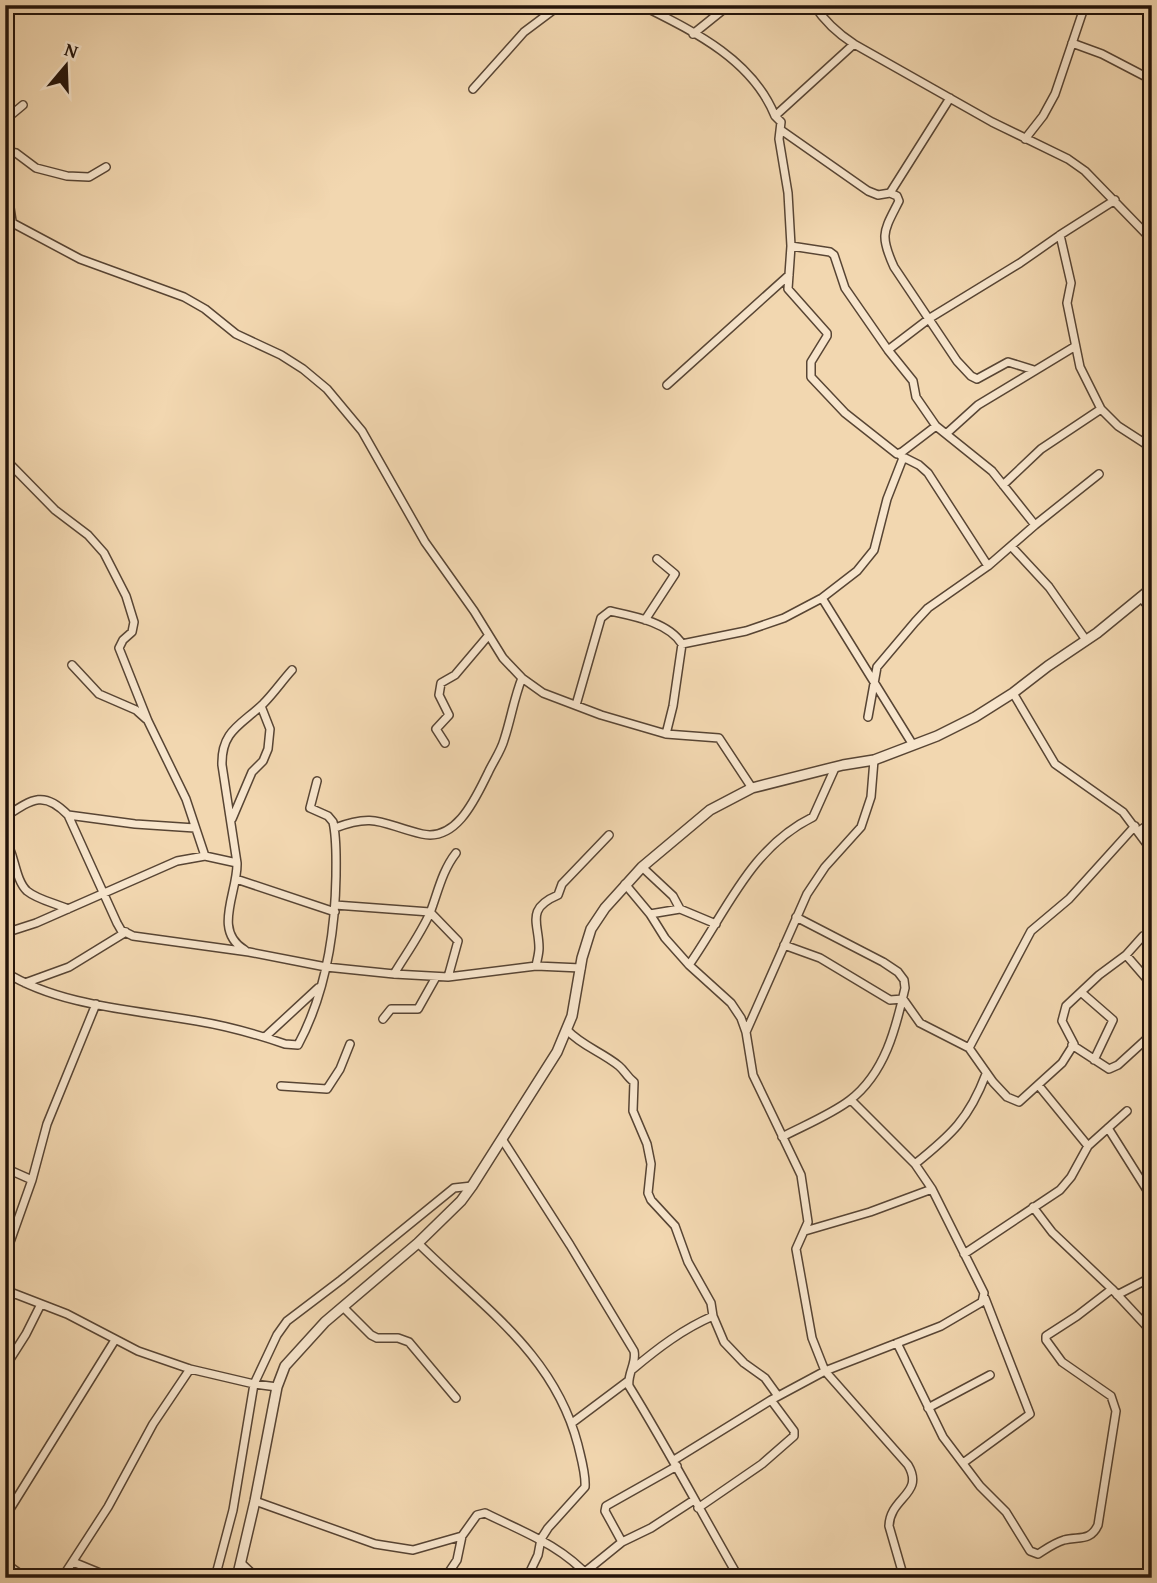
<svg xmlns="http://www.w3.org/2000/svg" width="1157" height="1583" viewBox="0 0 1157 1583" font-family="'Gentium Book Plus',serif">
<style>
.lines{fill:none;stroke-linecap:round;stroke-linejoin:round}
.minor-casing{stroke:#584534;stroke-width:10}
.tertiary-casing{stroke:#584534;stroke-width:12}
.minor{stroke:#f7e5cc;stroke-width:7}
.tertiary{stroke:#f7e5cc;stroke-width:9}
</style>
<rect width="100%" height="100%" fill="#f2d7b0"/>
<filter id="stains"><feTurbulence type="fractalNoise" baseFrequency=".00286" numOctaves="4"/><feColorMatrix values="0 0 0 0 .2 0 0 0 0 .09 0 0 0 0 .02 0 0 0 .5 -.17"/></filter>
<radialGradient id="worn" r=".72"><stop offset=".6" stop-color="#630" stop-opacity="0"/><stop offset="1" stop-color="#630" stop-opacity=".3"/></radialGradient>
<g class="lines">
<!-- minor casing -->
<g class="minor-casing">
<path id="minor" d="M641 5C693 31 752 59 775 116
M814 5C825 22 837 33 854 44L992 122 1068 159 1085 171 1152 240
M693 34 729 5
M1072 43 1102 54 1152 80
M854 44 775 116 781 122 779 139 788 193 791 246 788 289 827 333V336L811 362V377L845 413 897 454 902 452 936 426
M473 89 524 32 560 5
M5 120 23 105
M781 130 868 191 878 195 890 193 950 98
M1025 139 1043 116 1055 94 1085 5
M5 151 16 153 36 168 67 176 89 177 106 167
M5 175 12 221
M890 193 897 196 899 201C884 231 879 234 894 267L957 361 971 376 977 379 1008 362 1034 370
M5 219 80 259 184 297 205 309 236 334 281 355 303 369 327 389 362 431 425 542 474 611 503 658 522 678 543 693 601 715 666 734 719 738 752 788
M1060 235 1071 283 1067 303 1080 367 1101 409 1118 426 1152 448
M791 246 830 252 834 255 845 288 888 350 913 381 916 397 936 426 992 471 1035 525
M888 350 930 318 1020 263 1060 235 1115 200
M667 385 789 275
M946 434 978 405 1074 347
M901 456 919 465 928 473 988 566
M5 459 55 510 88 535 104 553 126 596 134 622 132 632 123 640 119 648 148 721 186 799 205 856 237 863C238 892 212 931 245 950
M1003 485 1041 449 1101 409
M1011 546 1049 587 1086 640
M1140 597 1152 610
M822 598 913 745
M645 620 675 574 657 559
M682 644 746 631 784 618 822 598 857 571 874 550 887 499 903 458
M72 665 99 694 136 710 146 719
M1013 693 1055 764 1123 812 1152 851
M576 705 601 618 610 611C633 616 668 622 682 644L673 706 666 734
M868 717 877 667 915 622 928 608 988 566 1035 525 1099 474
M445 743 436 729 449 715 439 695 441 683 455 675 488 636
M68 815 135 824 195 828
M5 817C32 799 44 790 68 815L117 923 121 930 133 936 249 952 326 967 394 974 448 977 536 966 581 968
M232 819 252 772 263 761 268 749 270 729 261 706
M335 828C376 812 383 825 422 834 457 842 476 797 488 773 493 762 501 751 504 740 511 719 514 698 522 678
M1139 831 1152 822
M5 839C15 854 15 880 27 891 38 900 55 903 68 909
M237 863 222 765C221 731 241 725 263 704 274 693 282 681 292 670
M642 867 673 896 680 909 716 924
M236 879 335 912
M625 884 650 914 665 938 689 965 731 1003 741 1018 746 1032 753 1075 801 1175 808 1222 796 1249 812 1338 825 1371 908 1465C925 1494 890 1497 889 1526L904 1578
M335 905 430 912 458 941 448 977
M650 914 680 909
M5 933 36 923 177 861 205 856
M784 945 820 958 890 1000 903 999 920 1023 969 1048 993 1082 1007 1097 1019 1102 1062 1063 1074 1044 1062 1021 1066 1006 1099 975 1126 955 1143 936
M1126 955 1152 985
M689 965C727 911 750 848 813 817L835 768
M536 966C537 960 539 954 539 948 539 923 525 909 558 895L562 884 609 835
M5 972C59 1006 135 1010 197 1021 227 1026 256 1034 285 1044L298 1045C326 993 335 934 336 876 336 859 337 839 333 822L328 816 310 808 317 781
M394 974C406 954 420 935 430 913 438 892 442 871 456 853
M25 983 69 967 126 932
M1082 993 1113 1020 1094 1060
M383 1019 391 1009H418L436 977
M567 1030C582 1046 602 1052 619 1066 625 1071 627 1077 634 1082L633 1111 647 1144 651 1164 648 1193 651 1200 675 1226 688 1262 711 1303 713 1316 724 1342 744 1363 765 1378 778 1396
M746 1032 807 894 825 867 861 827 871 797 874 760
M265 1037 318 988
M1072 1045 1109 1069 1118 1065 1152 1034
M969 1048 1031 931 1069 899 1135 826
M281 1086 327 1089 340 1069 350 1044
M1039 1086 1088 1146
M1108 1128 1152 1198
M782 1137C803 1126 832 1114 850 1100 885 1073 896 1028 905 988L904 980 898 972 883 962 796 917
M502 1139 570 1245 634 1351C637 1363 627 1374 629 1386 668 1449 702 1514 739 1578
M915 1164C951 1135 969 1119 986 1074
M5 1168 32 1180
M1033 1207 1052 1232 1112 1289 1152 1332
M805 1231 870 1212 932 1189
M418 1243C482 1307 554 1353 578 1445 581 1458 586 1474 585 1487L548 1528 541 1539 538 1555 527 1578
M964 1254 1060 1190 1071 1177 1088 1146 1127 1111
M5 1256 32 1180 47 1124 96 1004
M5 1290 67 1314 138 1351 190 1369 254 1384 277 1387
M1117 1295 1152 1277
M5 1306 13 1293
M343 1307 371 1335 377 1338H398L409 1342 456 1398
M897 1343 943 1437 980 1486 1006 1512 1030 1551 1038 1554C1046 1549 1054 1543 1064 1540 1079 1536 1090 1542 1098 1525L1116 1411 1111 1396 1062 1362 1046 1340V1336L1077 1316 1112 1289
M5 1367 26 1334 41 1304
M633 1369C658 1348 683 1329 713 1316
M928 1408 990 1375
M572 1423 628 1381
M674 1460 771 1400 825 1371 941 1326 982 1302 984 1293 932 1189 915 1164 851 1100
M963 1463 1030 1414 985 1298
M255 1501 375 1544 413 1550 462 1536 477 1515 485 1513C523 1532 561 1545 590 1578
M698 1508 762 1464 794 1436V1431L771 1400
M5 1517 115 1340
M622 1542 605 1511 606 1506 677 1466
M73 1562 112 1578
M5 1563 26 1578
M241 1563 257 1578
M585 1572 622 1542 651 1528 694 1500
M62 1578 108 1507 153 1424 190 1369
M215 1578 233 1510 254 1384 277 1335 287 1321 341 1280 454 1188 472 1186
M445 1578 457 1560 462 1536"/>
</g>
<!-- tertiary casing -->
<g class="tertiary-casing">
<path id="tertiary" d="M237 1578 255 1501 277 1387 285 1366 325 1322 418 1243 461 1201 472 1186 557 1052 572 1016 582 958 591 929 605 908 642 867 710 810 752 788 843 765 874 760 937 736 975 717 1013 693 1048 666 1097 633 1152 588"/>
</g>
<!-- minor -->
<use href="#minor" class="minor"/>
<!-- tertiary -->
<use href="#tertiary" class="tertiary"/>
</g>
<!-- margin -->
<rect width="1157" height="1583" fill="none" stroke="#f2d7b0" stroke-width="28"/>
<rect x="7" y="7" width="1143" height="1569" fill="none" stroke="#24140a" stroke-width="3.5"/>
<rect x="14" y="14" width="1129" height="1555" fill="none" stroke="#24140a" stroke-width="2"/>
<!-- north arrow -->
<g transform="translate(66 66) rotate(19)" stroke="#f7e5cc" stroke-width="5" paint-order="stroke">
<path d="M0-5L12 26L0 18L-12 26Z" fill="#24140a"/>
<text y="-10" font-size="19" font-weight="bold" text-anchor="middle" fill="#24140a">N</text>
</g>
<rect width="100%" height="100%" filter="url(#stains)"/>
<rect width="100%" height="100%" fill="url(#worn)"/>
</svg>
